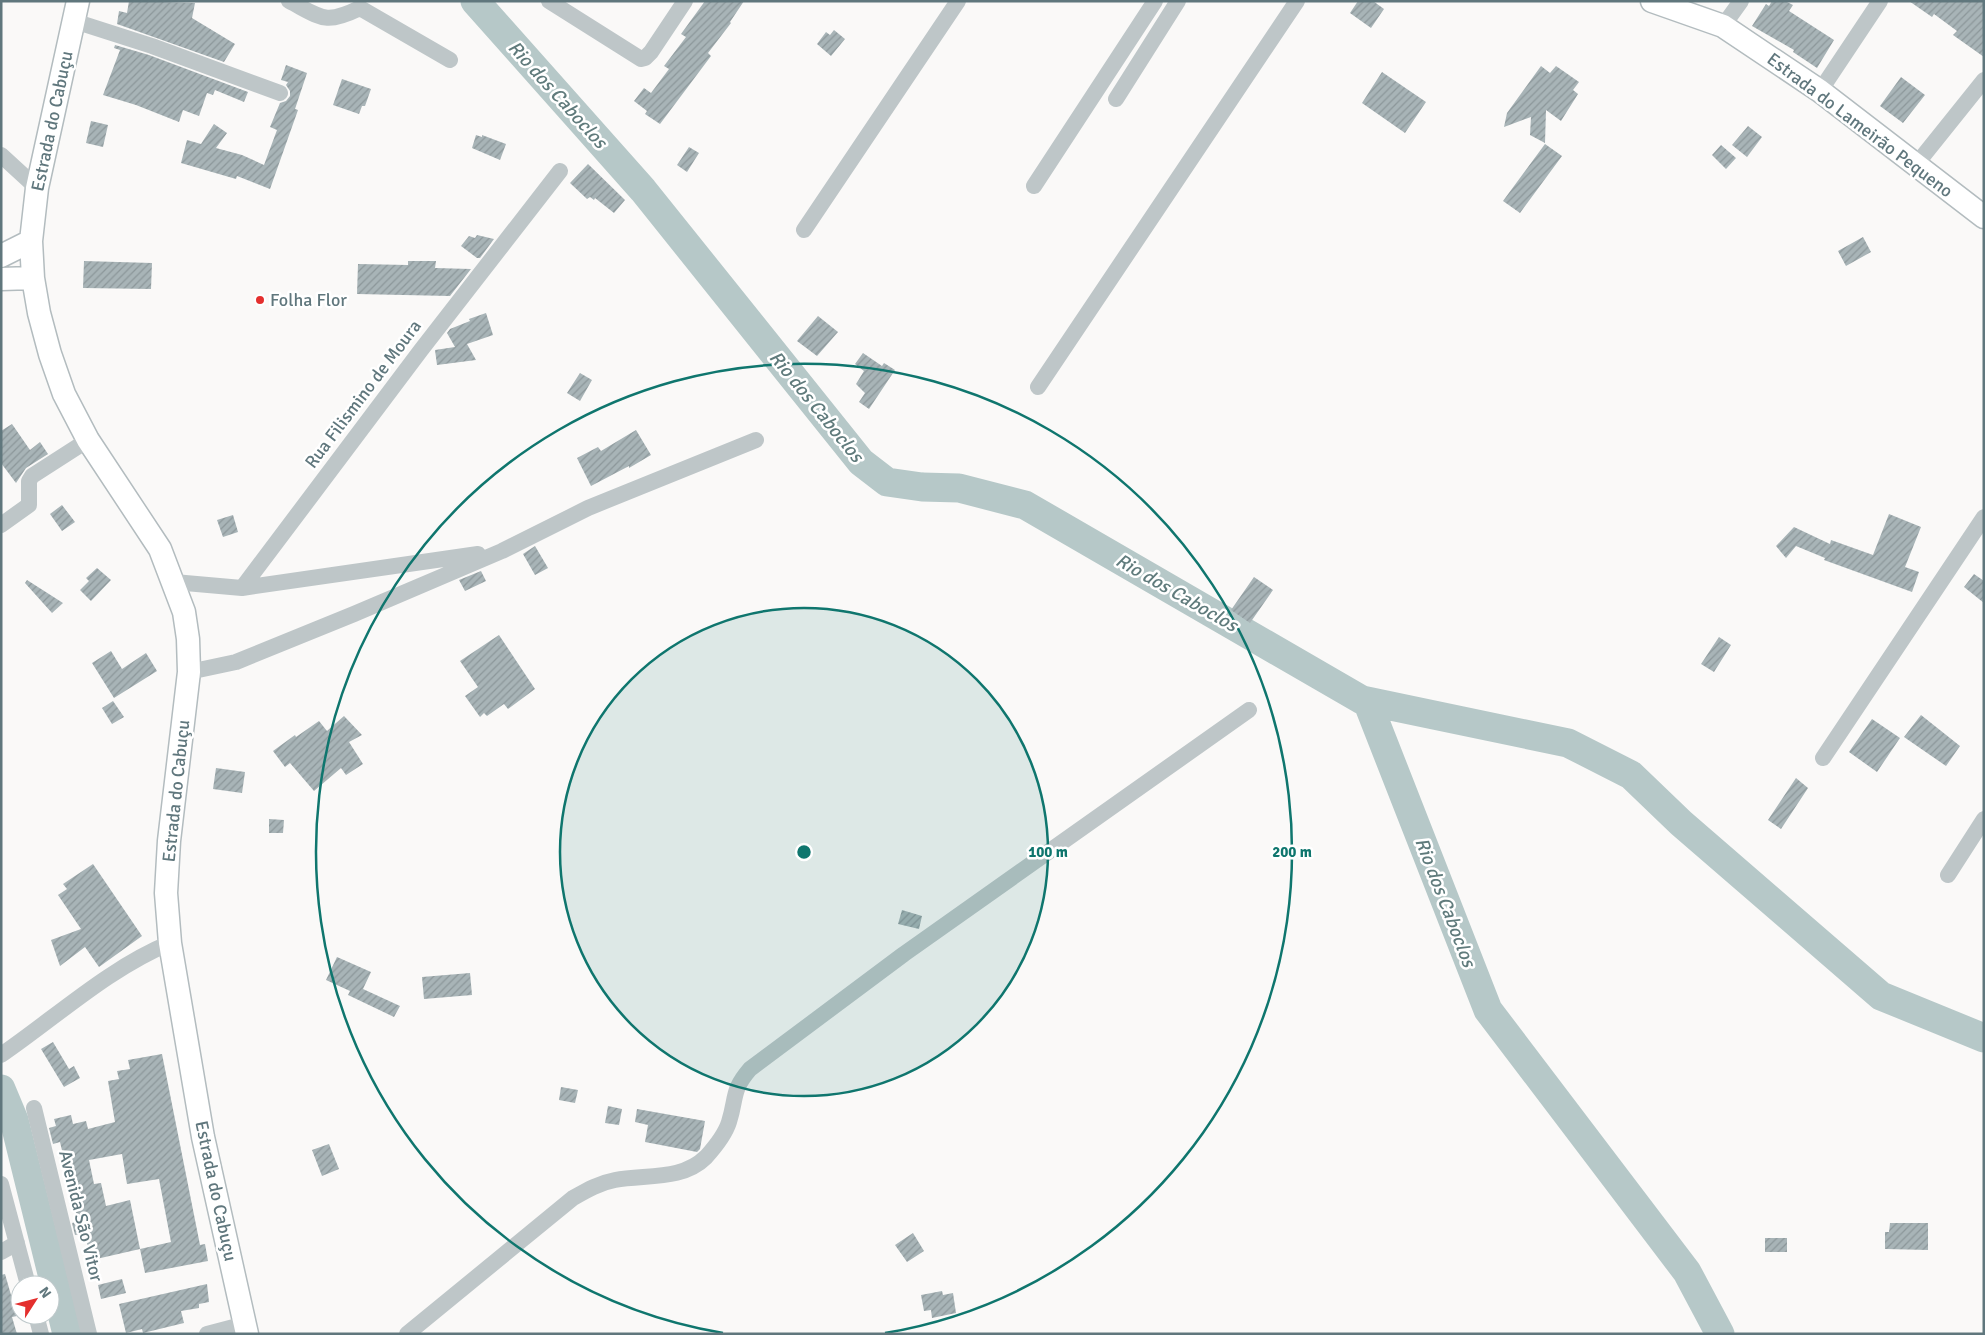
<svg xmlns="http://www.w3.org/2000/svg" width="1985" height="1335" viewBox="0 0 1985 1335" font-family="Signika,sans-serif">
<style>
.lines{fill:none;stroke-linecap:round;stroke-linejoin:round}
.river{stroke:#b6c8c8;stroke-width:29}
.building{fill:url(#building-hatch)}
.secondary-casing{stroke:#b3bcbf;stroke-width:25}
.street{stroke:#bec6c8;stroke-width:16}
.secondary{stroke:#fff;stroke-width:22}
.ring{fill:none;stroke:#0f766e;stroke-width:2.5}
.poi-dot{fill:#e42f2e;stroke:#fff;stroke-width:2}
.labels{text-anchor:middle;stroke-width:5;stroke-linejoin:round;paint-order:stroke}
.street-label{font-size:18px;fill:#60777d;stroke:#fff}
.poi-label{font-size:18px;fill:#60777d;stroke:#fff;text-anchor:start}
.water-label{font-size:19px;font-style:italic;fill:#607b7c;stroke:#fff}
.centre{fill:#0f766e;stroke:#fff;stroke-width:2.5}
.ring-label{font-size:15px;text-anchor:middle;font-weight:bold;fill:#0f766e;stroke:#fff;stroke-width:5;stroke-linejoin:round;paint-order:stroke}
</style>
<defs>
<pattern id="building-hatch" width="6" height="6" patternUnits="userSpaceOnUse" patternTransform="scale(1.25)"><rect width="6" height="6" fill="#a8b4b7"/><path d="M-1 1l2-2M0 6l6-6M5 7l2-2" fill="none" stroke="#8c979a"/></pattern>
</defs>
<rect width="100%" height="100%" fill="#faf9f8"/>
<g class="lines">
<!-- river -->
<path class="river" d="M475 1 643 190 861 462 887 482 922 487 959 488 1025 505 1362 700 1568 743 1631 775 1681 823 1881 996 1984 1038
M1367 701 1488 1010 1687 1272 1720 1334
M1 1089 14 1120 67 1334"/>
</g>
<!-- building -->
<path class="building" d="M129 1 195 3 192 18 235 44 224 62 117 24 119 11 127 13Z
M705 1H744L730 22 731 23 708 53 711 56 660 124 645 114 647 111 634 101 644 88 651 93 669 69 664 66 686 37 681 34Z
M1358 1H1373L1384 9 1371 28 1350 13Z
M1772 1H1785L1793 5 1789 11 1834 40 1817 68 1793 52 1794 50 1752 26 1766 4 1769 6Z
M1909 1H1984V57L1953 35 1957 31 1934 14 1932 17Z
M834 30 845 39 831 56 817 44 826 32 830 35Z
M115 45 149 55 248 92 244 102 215 90 213 95 207 93 199 116 183 110 179 122 136 105 103 95 120 50 114 48Z
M286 65 307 73 295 109 298 110 270 189 237 176 236 179 181 163 187 140 201 144 214 124 227 133 216 148 242 155 264 165 277 130 270 127 280 103 286 101 290 96V91L286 85 288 82 281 80Z
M1541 66 1550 73 1556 66 1579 82 1573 90 1578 94 1561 121 1546 110 1545 143 1530 135 1531 117 1504 127 1507 113Z
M1382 72 1426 102 1405 133 1362 103Z
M1901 77 1925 95 1903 123 1880 106Z
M342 79 371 89 365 106H362L359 114 333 105Z
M91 121 108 125 103 147 86 143Z
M1748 126 1762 137 1747 157 1732 145Z
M476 135 482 137V135L506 144 500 160 472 148Z
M1545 144 1562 156 1520 213 1503 201Z
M1721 145 1736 158 1726 169 1712 155Z
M689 147 699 153 687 172 677 165Z
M588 164 625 200 614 213 595 198 594 200 590 197 587 199 570 183Z
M477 235 494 239 480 258H477L461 246 469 236 475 238Z
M1863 237 1871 252 1846 266 1838 251Z
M84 261 152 263 151 289 83 288Z
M408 261H436L435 268 471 269 450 296 357 294 358 264 408 265Z
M486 313 493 335 467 344 476 360 437 365 435 350 455 347 447 333 450 329 470 321 469 319Z
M818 316 838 332 817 356 797 341Z
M863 353 882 366 884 363 895 370 869 409 859 402 865 393 856 384 864 371 855 364Z
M580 373 592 380 580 401 567 393Z
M12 424 30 450 40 442 48 454 26 468 16 483 1 463V431Z
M636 430 651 455 629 468V466L591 486 577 458 598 447 601 451Z
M62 505 75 522 62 531 50 514Z
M1889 514 1921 527 1905 567 1919 572 1912 592 1824 560 1825 558 1796 546 1786 558 1776 546 1794 527 1830 544 1831 540 1873 555Z
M233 515 238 532 223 537 217 520Z
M535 546 548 568 535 575 523 554Z
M97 568 111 580 91 601 80 590 89 581 86 578Z
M481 571 486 581 465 591 459 580Z
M1974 574 1984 581V603L1964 587Z
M1254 577 1273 590 1250 623 1231 610Z
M27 580 63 603 52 613 25 583Z
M499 635 535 689 508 709 504 704 487 716 484 713 480 717 465 696 478 687 460 661Z
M1719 637 1731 645 1714 672 1701 664Z
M111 651 122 669 146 653 157 671 114 698 92 663Z
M113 701 124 717 112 724 102 708Z
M1921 715 1960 746 1946 766 1904 737Z
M344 716 362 735 349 742 363 764 346 775 341 768 314 791 290 763 285 767 273 751 295 735 296 737 319 721 327 731Z
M1872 719 1900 738 1877 772 1849 752Z
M216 768 245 772 242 793 213 789Z
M1796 778 1808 788 1781 829 1768 820Z
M269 819 284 820 283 833H269Z
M93 864 142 936 99 967 85 947 60 966 51 940 81 929 58 895 67 889 63 884Z
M902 910 922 916 919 929 898 924Z
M337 957 371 972 363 989 400 1006 394 1017 348 995 350 991 326 980Z
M470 973 472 995 424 999 422 977Z
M53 1042 69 1069 74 1066 80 1078 64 1087 41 1049Z
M162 1054 200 1245 205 1244 208 1261 145 1273 140 1249 171 1242 159 1179 127 1184 122 1154 89 1160 94 1184 101 1183 106 1206 130 1200 140 1249 92 1260 84 1233 75 1235 72 1223 78 1221 74 1205 76 1204 68 1166 66 1167 60 1142 53 1144 49 1128 56 1126 54 1119 71 1115 73 1124 86 1121 88 1129 115 1122 108 1081 119 1079 117 1071 130 1069 128 1060Z
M561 1087 578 1090 575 1103 559 1100Z
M608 1106 622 1109 619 1125 605 1123Z
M637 1109 705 1121 700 1149 697 1152 645 1142 648 1125 635 1122Z
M329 1144 339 1169 322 1176 312 1150Z
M1890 1223H1928V1250L1885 1249V1232H1889Z
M913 1233 924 1251 907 1262 895 1245Z
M1765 1238H1787V1252H1765Z
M5 1274 17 1316 12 1317 17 1334H1V1275Z
M122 1279 126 1293 101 1299 98 1285Z
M207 1284 209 1302 199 1304V1308L181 1311 184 1323 143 1333 142 1329 126 1333 119 1304Z
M942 1291 943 1295 953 1293 956 1313 932 1318 931 1310 924 1311 921 1295Z"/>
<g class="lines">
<!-- secondary casing -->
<g class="secondary-casing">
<path id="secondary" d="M78 1 37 188 31 241 33 278 39 313 50 354 64 394 88 440 160 549 184 612 188 639 189 672 169 841 166 893 170 943 203 1137 247 1334
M1652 1 1723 26 1820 91 1984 217
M1 256 31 241
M1 279 33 278"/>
</g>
<!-- street -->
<path class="street" d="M289 1C322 18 325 25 360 8L450 60
M549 1 641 59 645 58 651 52 685 1
M74 21 152 46 280 93
M1723 26 1741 1
M1820 91 1880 1
M1116 99 1178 1
M1 155 37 188
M1915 166 1984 80
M1034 186 1155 1
M804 230 958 1
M1038 387 1297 1
M1 525 29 505V481L32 476 88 440
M174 582 242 588 421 350 560 171
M242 588 478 554
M189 672 236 662 354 614 502 551 588 508 756 440
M1823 758 1984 517
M1948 875 1984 819
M1 1055C55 1018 109 968 170 943
M34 1108 89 1334
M1 1184 28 1285
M1 1252 17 1243
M36 1315 41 1334
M207 1334 245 1324
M407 1334 573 1198C587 1190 599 1183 615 1180 645 1174 682 1181 706 1157 715 1147 725 1135 729 1122 737 1097 731 1091 750 1069L904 954 1249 710"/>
<!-- secondary -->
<use href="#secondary" class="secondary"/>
</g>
<!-- distance rings -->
<circle cx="804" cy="852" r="244" fill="#0f766e" fill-opacity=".12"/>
<g class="ring">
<circle cx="804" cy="852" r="244"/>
<path d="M723 1333A488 488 0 1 1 885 1333"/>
</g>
<!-- markers -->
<circle class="poi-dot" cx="260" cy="300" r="5"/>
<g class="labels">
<!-- street labels -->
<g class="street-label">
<text transform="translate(52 121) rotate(-78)" y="6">Estrada do Cabuçu</text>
<text transform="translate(1860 125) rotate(37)" y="6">Estrada do Lameirão Pequeno</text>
<text transform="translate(363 394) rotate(-53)" y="6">Rua Filismino de Moura</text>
<text transform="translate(176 791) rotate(-84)" y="6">Estrada do Cabuçu</text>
<text transform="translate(216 1191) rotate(78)" y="6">Estrada do Cabuçu</text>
<text transform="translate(81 1216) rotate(76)" y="6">Avenida São Vitor</text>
</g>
<!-- poi labels -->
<g class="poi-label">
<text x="270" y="306">Folha Flor</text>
</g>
<!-- water labels -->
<g class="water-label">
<text transform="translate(558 94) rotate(48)" y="7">Rio dos Caboclos</text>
<text transform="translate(817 406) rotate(51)" y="7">Rio dos Caboclos</text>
<text transform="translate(1177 592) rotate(30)" y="7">Rio dos Caboclos</text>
<text transform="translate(1446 902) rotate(69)" y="7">Rio dos Caboclos</text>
</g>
</g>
<circle cx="804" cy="852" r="8" class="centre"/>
<g class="ring-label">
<text x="1048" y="857">100 m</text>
<text x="1292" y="857">200 m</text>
</g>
<!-- border -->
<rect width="1985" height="1335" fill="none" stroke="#60777d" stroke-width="5"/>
<!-- north arrow -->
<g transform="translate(35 1300) rotate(54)"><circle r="24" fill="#ffffff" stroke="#bfc9cb"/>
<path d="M0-4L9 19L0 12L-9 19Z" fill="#e42f2e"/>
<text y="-8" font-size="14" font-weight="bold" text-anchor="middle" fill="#60777d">N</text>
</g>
</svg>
